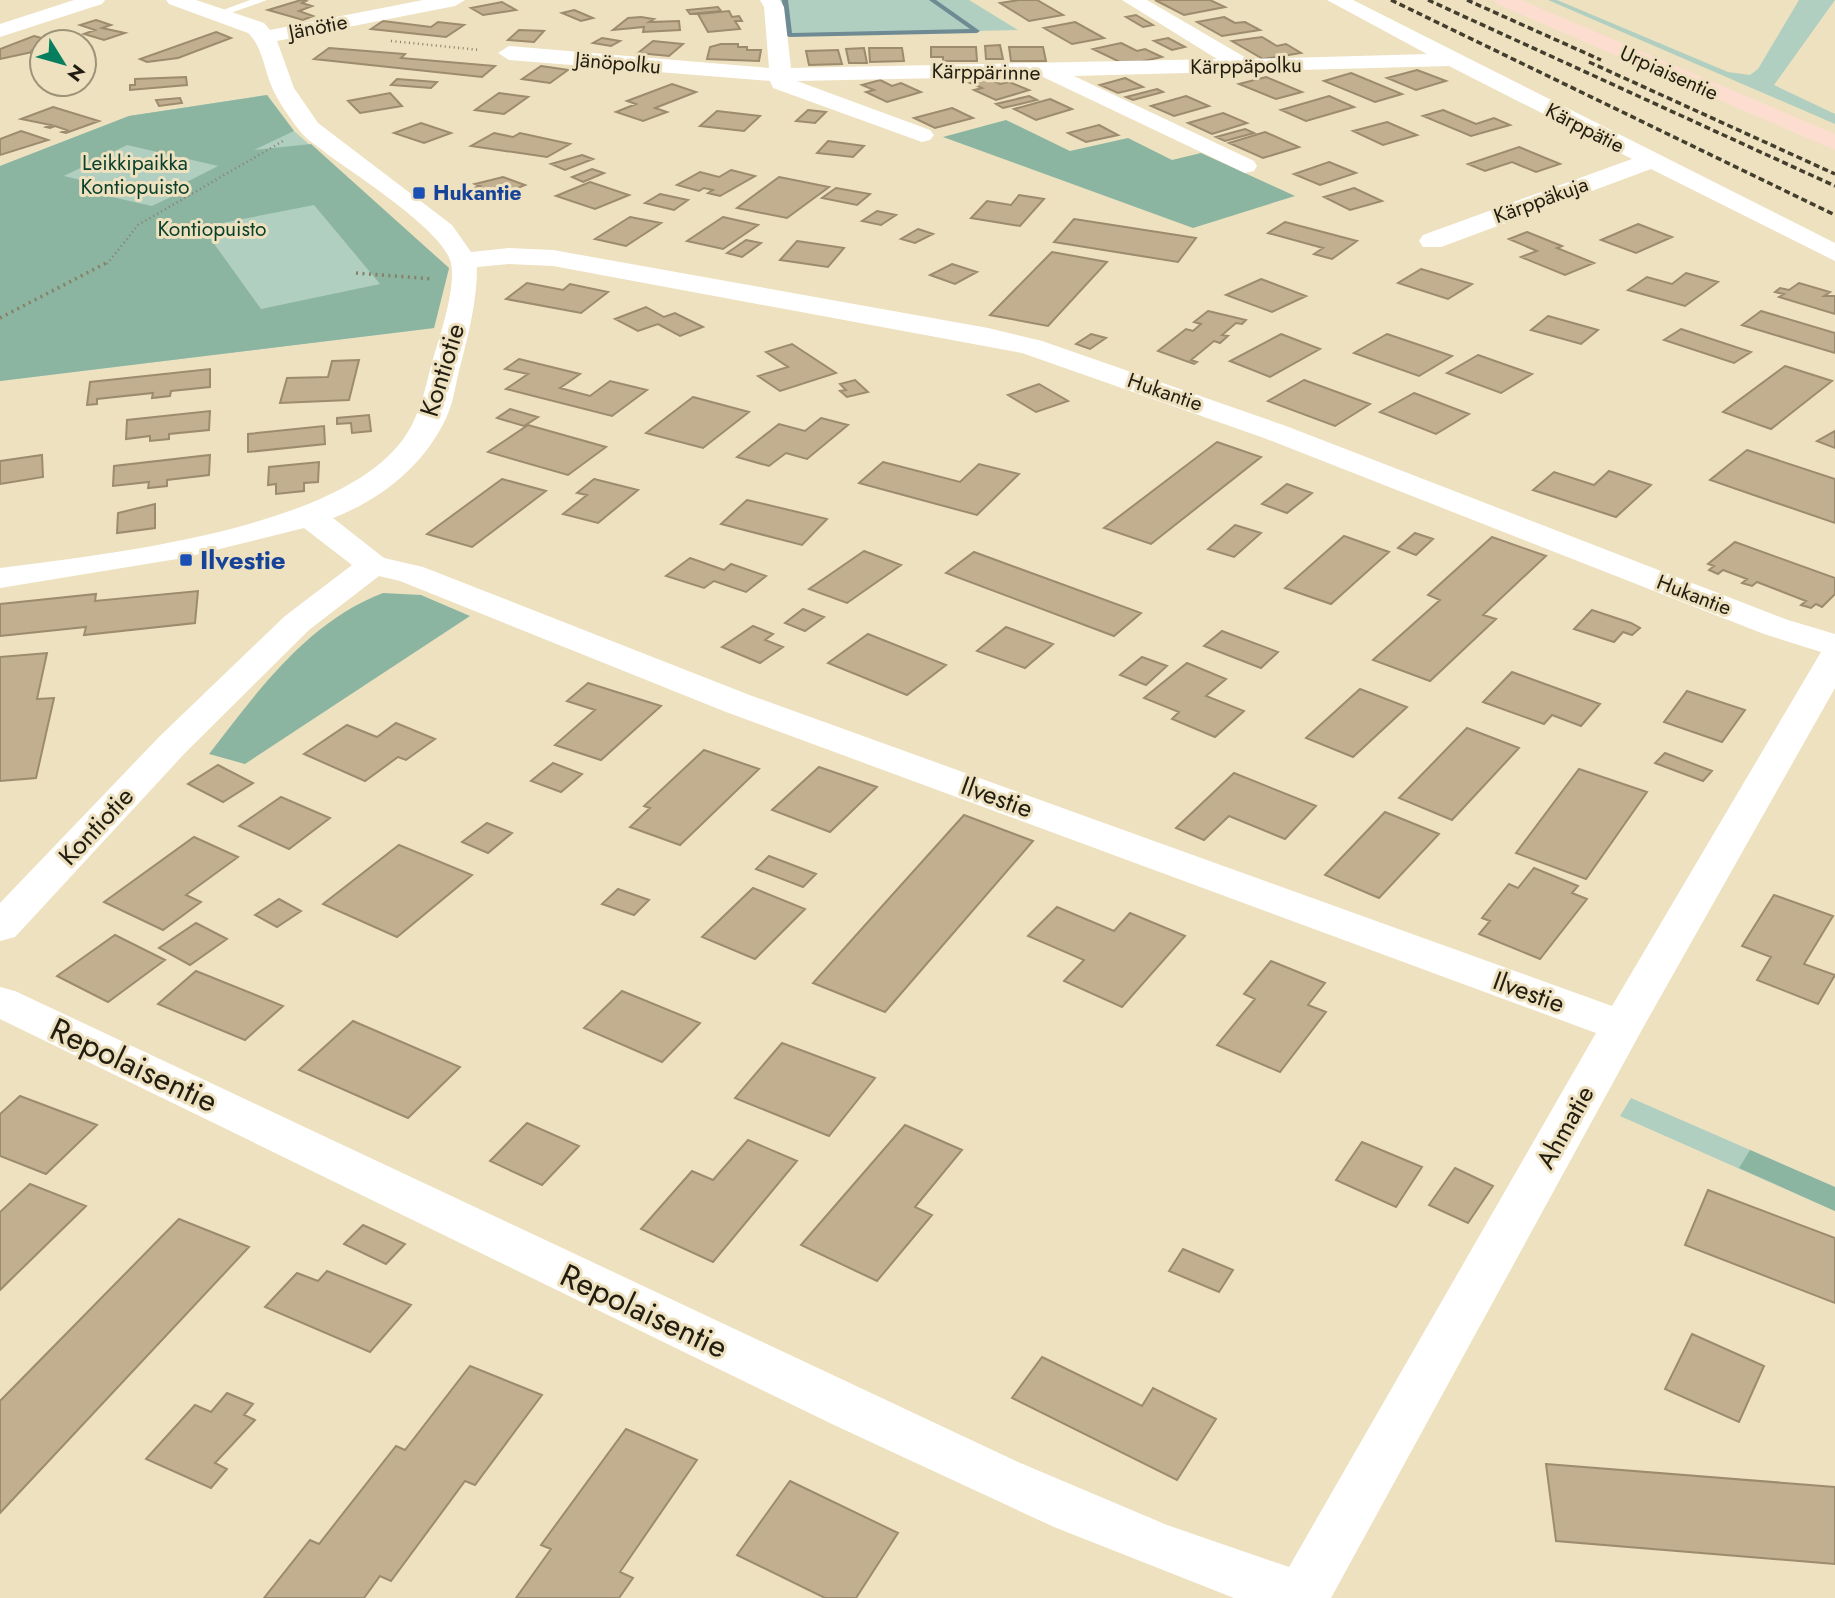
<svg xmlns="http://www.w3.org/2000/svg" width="1835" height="1598" viewBox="0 0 1835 1598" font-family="Jost,sans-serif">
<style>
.green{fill:#b0cfc0}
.forest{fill:#8cb5a1;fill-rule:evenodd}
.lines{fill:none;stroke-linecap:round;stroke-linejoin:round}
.stream{fill:#6e8b94;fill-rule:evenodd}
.building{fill:#c2af90;stroke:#9d8b6d;stroke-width:2}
.path-far1{stroke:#887f68;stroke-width:2.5;stroke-dasharray:1 3.5;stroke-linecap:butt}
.path{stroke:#887f68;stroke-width:3.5;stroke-dasharray:2 4.5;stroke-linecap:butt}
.lane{fill:#fff;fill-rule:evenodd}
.street{fill:#fff;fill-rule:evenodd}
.secondary{fill:#fcddd0;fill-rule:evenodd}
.rail{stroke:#443e2e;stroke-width:3.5;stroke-dasharray:6 3.5;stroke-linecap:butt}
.transit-dot{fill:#1a4fb4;stroke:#eee1bf;stroke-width:2.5}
.labels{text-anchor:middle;stroke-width:6;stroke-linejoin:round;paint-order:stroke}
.far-street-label{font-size:21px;fill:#221d11;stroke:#eee1bf}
.far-park-label{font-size:21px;fill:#0a412d;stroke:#eee1bf}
.far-transit-label{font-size:21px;font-weight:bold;fill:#164399;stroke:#eee1bf;text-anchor:start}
.street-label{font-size:26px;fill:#221d11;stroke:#eee1bf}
.transit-label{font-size:26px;font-weight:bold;fill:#164399;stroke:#eee1bf;text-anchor:start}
.near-street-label{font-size:32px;fill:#221d11;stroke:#eee1bf}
</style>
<rect width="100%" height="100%" fill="#eee1bf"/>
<!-- green -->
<path class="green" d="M779 0H969L1018 30 783 36Z
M1548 0H1557L1728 72 1750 75 1758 69 1799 0H1835L1774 85 1835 114V124Z
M267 95 294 131 449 268 434 328 0 381V166L129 116Z
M1631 1098 1835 1187V1211L1620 1116Z"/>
<!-- forest -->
<path class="forest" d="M267 95 294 131 254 150 311 144 449 268 434 328 0 381V166L129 116ZM127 145 218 166 171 190 179 193 152 206 85 191 97 184 64 176ZM314 205 380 284 261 309 202 227Z
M1006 120 1070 151 1128 138 1172 160 1201 153 1295 196 1193 228 943 137Z
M383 593 421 595 470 616 245 764 209 754C257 692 307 622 383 593Z
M1750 1150 1835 1187V1211L1739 1168Z"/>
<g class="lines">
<!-- stream -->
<path class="stream" d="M782 0H788L792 33 970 29 929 0H936L980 31 977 33 789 37 786 35Z"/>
</g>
<!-- building -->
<path class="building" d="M301 0 306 1 302 3 312 6 299 11 313 16 303 20 268 10Z
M1019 0H1037L1063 15 1029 21 1000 3Z
M1155 0H1210L1225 7 1184 15Z
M502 2 516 10 483 15 471 8Z
M718 7 721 11 690 14 687 10Z
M574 10 593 18 581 21 562 13Z
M729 11 732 17 739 16 742 21H735L740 29 708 32 698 14Z
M1136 15 1153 25 1143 27 1126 17Z
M641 17 654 19 649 22 679 21 680 30 643 32 644 27 613 30 628 18Z
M1224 17 1235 23 1245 22 1260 30 1222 36 1197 22Z
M96 20 111 25 102 28 125 33 104 40 84 34 95 30 80 25Z
M383 21 431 27 438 22 464 25 446 37 371 29Z
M1075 22 1104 38 1072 44 1044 28Z
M519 30 544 31 534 42 508 40Z
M216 32 231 38 178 58 147 62 140 59Z
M34 36 49 40 39 43 42 45 37 46 40 47 33 50 37 51 0 59V49Z
M1262 37 1277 46 1286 44 1301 53 1263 59 1232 41Z
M602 38 620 41 611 46 593 43Z
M1168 38 1185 47 1172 50 1154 41Z
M653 41 683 44 669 56 638 53Z
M1121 43 1137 51 1145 49 1162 57 1126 65 1093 49Z
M721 44H738V47H747V50H761L759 61 707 59 710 47Z
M1000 45 1003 59H986L985 46Z
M931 47H976L977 61H943V57H931Z
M1009 47H1043L1046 61H1011Z
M329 48 405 54 401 58 495 66 482 77 314 59Z
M864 48 867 63H849L846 49Z
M869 48H902L904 61 870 62Z
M838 50 842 64 809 65 806 51Z
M541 66 568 70 550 83 522 79Z
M1417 70 1446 81 1416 90 1387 78Z
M1351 73 1402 94 1375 102 1324 81Z
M186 77 187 85 130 90V85H135V79Z
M1266 77 1302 92 1276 99 1239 84Z
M987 78 1000 84 1009 82 1029 90 996 100 974 90 982 88 970 83Z
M1125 78 1143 87 1118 93 1100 85Z
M397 79 437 82 431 88 391 85Z
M880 80 892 86 901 83 921 92 887 102 866 92 874 90 862 85Z
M672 84 696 92 655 108 667 112 643 121 616 112 636 104 627 101Z
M1157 89 1163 92 1133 100 1126 97Z
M390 93 402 106 360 113 348 101Z
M499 93 528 97 504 114 475 110Z
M1029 96 1037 100 1003 108 996 104Z
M1186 96 1209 106 1174 116 1151 106Z
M1329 96 1354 107 1306 121 1281 110Z
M180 98 182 103 159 106 156 100Z
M1050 99 1072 109 1036 120 1014 109Z
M53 107 99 121 66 133 62 132 67 130 55 126 50 128 46 127 51 125 21 119Z
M952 108 973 118 935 128 914 118Z
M808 110 826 112 815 123 796 121Z
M1443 110 1476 124 1494 118 1510 125 1471 136 1423 116Z
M717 111 760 116 744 131 700 126Z
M1223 113 1247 123 1212 134 1188 123Z
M1387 122 1417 135 1383 145 1353 131Z
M421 123 451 133 424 143 394 133Z
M1099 125 1118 135 1086 142 1068 133Z
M1245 129 1254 133 1225 141 1216 137Z
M21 131 48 140 0 155V139Z
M1265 132 1299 147 1263 158 1229 143Z
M494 133 513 137 520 133 570 144 547 157 471 146Z
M828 141 864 146 853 157 817 153Z
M1519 147 1560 164 1536 172 1512 162 1485 171 1468 164Z
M582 155 593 159 565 170 551 164Z
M1329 162 1356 173 1320 185 1294 174Z
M592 169 604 173 583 182 572 177Z
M731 170 755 176 720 196 708 193 713 190 704 188 699 191 677 185 700 172 719 177Z
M503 177 525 185 490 199 468 190 480 186 475 184Z
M779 177 829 187 787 218 737 208Z
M590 182 629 195 595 209 556 196Z
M836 188 870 194 857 205 822 198Z
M1354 188 1382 201 1350 210 1324 197Z
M660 194 688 200 674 210 645 203Z
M1019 195 1044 199 1020 226 971 218 987 201 1011 205Z
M877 211 896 215 881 225 862 221Z
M630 217 661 223 626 246 595 239Z
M723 217 758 225 723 249 687 241Z
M1074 219 1196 238 1178 262 1054 242Z
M1285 222 1357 241 1332 259 1314 254 1323 248 1268 233Z
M1638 224 1672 237 1636 253 1601 240Z
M918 229 933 234 915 243 901 239Z
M1527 232 1562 246 1557 248 1594 263 1565 275 1521 257 1537 251 1509 239Z
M746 240 761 243 742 257 727 253Z
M797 241 844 248 828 267 780 260Z
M1052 252 1107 262 1048 326 990 315Z
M952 264 977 272 955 284 930 275Z
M1421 269 1472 284 1448 299 1398 283Z
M1686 273 1718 282 1685 306 1628 290 1647 277 1672 284Z
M1261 279 1306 296 1272 312 1226 295Z
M527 283 563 290 570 284 608 292 581 313 506 299Z
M1799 283 1830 292 1824 296H1835V314L1779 297 1784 294 1775 292 1780 288 1789 290Z
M646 307 664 317 675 313 703 327 680 336 658 324 638 331 615 319Z
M1208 311 1246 320 1242 324 1236 323 1222 335 1228 336 1220 343 1214 341 1191 360 1197 362 1194 364 1158 351 1186 329 1193 331 1201 324 1194 322Z
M1761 311 1835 333V353L1742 325Z
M1548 316 1598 330 1581 344 1531 330Z
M1681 329 1751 352 1734 363 1664 340Z
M1091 334 1106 338 1090 349 1076 344Z
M1281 334 1320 349 1270 377 1230 361Z
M1387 334 1452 356 1419 376 1354 353Z
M792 344 836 373 780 391 758 376 788 367 766 352Z
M1478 355 1532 374 1501 393 1447 373Z
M519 359 580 374 560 388 590 396 610 381 647 390 612 416 506 389 528 374 505 369Z
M359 360 349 400 280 403 287 378 328 377 332 361Z
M1785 366 1832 381 1771 429 1723 412Z
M210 369V387L171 391 170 396 152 398 153 393 97 399V404L87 405 90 382Z
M855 380 868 392 847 397 840 391 846 390 840 384Z
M1304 380 1370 404 1335 426 1268 401Z
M1039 384 1068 401 1036 412 1008 395Z
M1414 393 1469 414 1436 434 1380 412Z
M693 397 749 412 703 448 646 433Z
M510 409 538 417 524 426 497 418Z
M210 411 209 430 169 434V439L150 441V436L126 439 127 420Z
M369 415 371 431 352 433 351 423 337 424V418Z
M821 418 848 425 807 459 786 453 769 466 737 457 779 424 805 431Z
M528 425 606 447 568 475 488 452Z
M324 426 325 444 248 452V434Z
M1835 431V448L1817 441Z
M1217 442 1261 457 1151 544 1104 528Z
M1747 450 1835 479V523L1710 480Z
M42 455 43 477 0 484V461Z
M210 455 209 475 167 480V486L148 488 149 482 113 486 114 466Z
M319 462 318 482 304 483V491L276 494V484L268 485 269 467Z
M883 462 960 482 979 464 1019 474 977 515 859 483Z
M1609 471 1651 485 1616 517 1533 490 1554 472 1594 485Z
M502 479 546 491 472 547 427 534Z
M594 479 638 490 598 523 563 514 587 495 577 493Z
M1287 484 1312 493 1287 513 1262 504Z
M747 500 827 519 802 545 721 524Z
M155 504V528L117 533 118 513Z
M1235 525 1261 533 1234 557 1208 549Z
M1415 533 1433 539 1416 555 1398 548Z
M1344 536 1389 552 1331 604 1285 588Z
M1492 537 1546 556 1483 615 1496 619 1430 681 1373 660 1440 600 1428 595Z
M1735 542 1835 578V594L1822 607 1816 604 1811 608 1801 605 1806 601 1757 582 1752 586 1742 583 1747 579 1723 570 1718 574 1709 570 1714 566 1708 564Z
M864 551 901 565 847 603 809 589Z
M974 552 1141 613 1114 636 946 573Z
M690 558 724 570 731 564 766 576 746 592 714 581 704 588 666 576Z
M198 591 195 623 84 635 86 627 0 636V604L96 594 95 601Z
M803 609 824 617 805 631 785 623Z
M1592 610 1631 623 1640 628 1632 635 1623 632 1614 642 1574 629Z
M753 626 773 634 765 640 783 647 760 663 722 647Z
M1006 627 1053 644 1025 668 977 651Z
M1222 631 1278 652 1261 668 1204 646Z
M868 634 946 665 907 695 828 663Z
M47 653 37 699 54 698 36 778 0 781V657Z
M1142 657 1167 666 1146 685 1120 675Z
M1187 663 1226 679 1206 696 1244 711 1215 737 1172 719 1179 712 1144 698Z
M1512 672 1600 704 1581 726 1552 715 1544 724 1483 702Z
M588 683 661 706 601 760 555 745 595 710 567 701Z
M1360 689 1407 707 1353 757 1306 738Z
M1687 691 1745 710 1722 742 1664 722Z
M396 723 435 739 406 760 398 757 365 781 304 754 347 725 377 737Z
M1467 728 1519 748 1452 820 1399 798Z
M704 750 759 769 680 845 630 827 650 808 644 806Z
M1665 753 1712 771 1703 781 1655 763Z
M553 763 582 774 561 792 531 781Z
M218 765 253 783 223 802 188 784Z
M819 767 877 787 830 832 772 810Z
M1579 769 1647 792 1586 879 1516 853Z
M1234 773 1316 806 1285 839 1229 816 1204 840 1176 828Z
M281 797 330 818 289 849 239 826Z
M1385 812 1439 834 1379 898 1325 875Z
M964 815 1033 841 885 1012 813 983Z
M487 823 512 833 488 853 462 842Z
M194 837 238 857 186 895 201 902 163 930 104 902Z
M399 845 472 875 397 937 323 904Z
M769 856 816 874 803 887 756 869Z
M1534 868 1578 886 1572 893 1587 899 1540 959 1479 934 1490 921 1482 918 1509 884 1518 888Z
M753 888 805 909 755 959 702 937Z
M618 889 649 900 634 915 602 904Z
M1774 895 1833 916 1804 964 1835 975 1818 1004 1757 980 1771 957 1742 946Z
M279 899 301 911 277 927 255 915Z
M1057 907 1114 931 1130 913 1185 936 1122 1007 1064 981 1084 960 1028 936Z
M196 923 227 939 190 965 159 948Z
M115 935 165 960 108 1002 57 976Z
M1271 961 1325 983 1308 1005 1326 1012 1280 1072 1217 1045 1255 999 1244 994Z
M196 971 283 1006 245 1040 158 1004Z
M622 991 700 1023 662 1062 584 1028Z
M353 1021 460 1067 408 1118 299 1070Z
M782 1043 875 1078 829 1136 735 1098Z
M20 1096 97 1125 46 1174 0 1156V1114Z
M527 1123 579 1146 542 1185 490 1161Z
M905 1125 962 1150 915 1207 932 1215 877 1281 801 1245Z
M748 1140 797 1161 713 1262 641 1229 692 1171 713 1180Z
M1362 1142 1422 1167 1396 1207 1336 1180Z
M1455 1168 1493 1186 1468 1223 1429 1205Z
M30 1184 86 1206 0 1290V1212Z
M1708 1190 1835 1238V1303L1685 1245Z
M179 1219 249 1247 0 1513V1401Z
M363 1225 405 1244 386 1264 344 1244Z
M1183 1249 1233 1270 1219 1292 1169 1271Z
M327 1271 411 1305 370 1352 265 1307 297 1273 318 1281Z
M1692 1334 1764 1366 1739 1422 1665 1389Z
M1042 1357 1142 1406 1153 1388 1216 1419 1177 1480 1012 1398Z
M470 1366 542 1395 475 1485 465 1481 391 1581 380 1576 364 1598H264L310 1540 319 1544 396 1446 405 1450Z
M227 1393 253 1404 244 1415 255 1420 215 1463 227 1469 211 1488 146 1459 195 1405 211 1412Z
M626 1429 697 1460 620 1572 633 1578 619 1598H516L551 1549 541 1545Z
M1546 1464 1835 1487V1564L1556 1541Z
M790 1481 898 1533 856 1598H825L737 1555Z"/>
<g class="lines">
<!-- path-far1 -->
<path class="path-far1" d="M391 41 480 50
M107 264 138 225 283 141"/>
<!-- path -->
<path class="path" d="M356 273 432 279
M0 318 108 262"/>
<!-- lane -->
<path class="lane" d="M250 0H267L225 15 215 13Z"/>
<!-- street -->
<path class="street" d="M74 0H105L102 4 0 37V24Z
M166 0H196L264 23 270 30 423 0H465L455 6 277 41 294 88 318 123 452 225 471 252 509 248 553 250 988 328 1042 341 1286 426 1788 620 1835 634V688L1644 1026 1331 1598H1234L1054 1527 834 1425 0 1019V987L15 991 1018 1462 1167 1525 1289 1567 1596 1033 726 712 400 581 379 576 309 630 185 753 15 937 0 941V903L159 737 285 616 352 565 304 528 183 558 0 588V568C107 554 333 530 401 442 420 418 425 388 433 359 440 336 458 282 450 260 440 229 356 175 327 154 318 146 306 140 299 130 289 117 277 100 271 85 264 68 262 46 248 33L169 4ZM509 264 553 266 1022 353 1264 438 1764 634 1821 652 1612 1006 752 696 423 567 384 558 333 518C382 499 425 465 447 416 454 400 456 381 461 363 469 332 477 300 477 267Z
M760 0H780L784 7 791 68 1217 59 1122 0H1147L1248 59 1427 54 1327 0H1353L1835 243V261L1651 169 1441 247H1423L1419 241 1423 235 1632 159 1449 66 1074 76 1254 161 1257 166 1254 171 1245 173 1041 76 797 81 930 130 934 135 930 140 922 142 773 88 770 81 509 60 498 53 509 46 769 68 764 7Z"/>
<!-- secondary -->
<path class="secondary" d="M1494 0H1521L1835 134V150L1497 4Z"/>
<!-- rail -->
<path class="rail" d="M1391 0 1835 215
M1428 0 1835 186
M1467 0 1601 60
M1589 62 1835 174"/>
</g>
<!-- markers -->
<g class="transit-dot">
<rect x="412" y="186" width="14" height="14" rx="3.5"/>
<rect x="179" y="553" width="14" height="14" rx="3.5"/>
</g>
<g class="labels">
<!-- far-street labels -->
<g class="far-street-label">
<text transform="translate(318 27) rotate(-11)" y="7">Jänötie</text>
<text transform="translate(618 63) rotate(5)" y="7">Jänöpolku</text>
<text transform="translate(1246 66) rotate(-1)" y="7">Kärppäpolku</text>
<text transform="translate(986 72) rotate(1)" y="7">Kärppärinne</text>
<text transform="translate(1669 73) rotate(24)" y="7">Urpiaisentie</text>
<text transform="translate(1585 128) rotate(27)" y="7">Kärppätie</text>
<text transform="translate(1541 200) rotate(-20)" y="7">Kärppäkuja</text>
<text transform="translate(1165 392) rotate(19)" y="7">Hukantie</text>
<text transform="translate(1694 595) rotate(21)" y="7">Hukantie</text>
</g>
<!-- far-park labels -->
<g class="far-park-label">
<text x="135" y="170">Leikkipaikka<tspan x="135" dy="24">Kontiopuisto</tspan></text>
<text x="212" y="236">Kontiopuisto</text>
</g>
<!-- far-transit labels -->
<g class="far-transit-label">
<text x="433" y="200">Hukantie</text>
</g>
<!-- street labels -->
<g class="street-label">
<text transform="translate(442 370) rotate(-73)" y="9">Kontiotie</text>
<text transform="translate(997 797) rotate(20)" y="9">Ilvestie</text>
<text transform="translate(96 826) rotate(-47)" y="9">Kontiotie</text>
<text transform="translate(1529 992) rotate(20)" y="9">Ilvestie</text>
<text transform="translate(1565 1127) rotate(-61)" y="9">Ahmatie</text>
</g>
<!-- transit labels -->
<g class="transit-label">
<text x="200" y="569">Ilvestie</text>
</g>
<!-- near-street labels -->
<g class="near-street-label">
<text transform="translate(134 1065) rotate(25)" y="11">Repolaisentie</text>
<text transform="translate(644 1311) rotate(25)" y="11">Repolaisentie</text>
</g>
</g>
<!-- north arrow -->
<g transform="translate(63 63) rotate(127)"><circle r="33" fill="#eee1bf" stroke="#9c9379" stroke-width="2"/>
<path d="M0-5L12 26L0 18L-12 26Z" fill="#057f5d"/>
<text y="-10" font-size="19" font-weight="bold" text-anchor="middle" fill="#221d11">N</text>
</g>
</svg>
